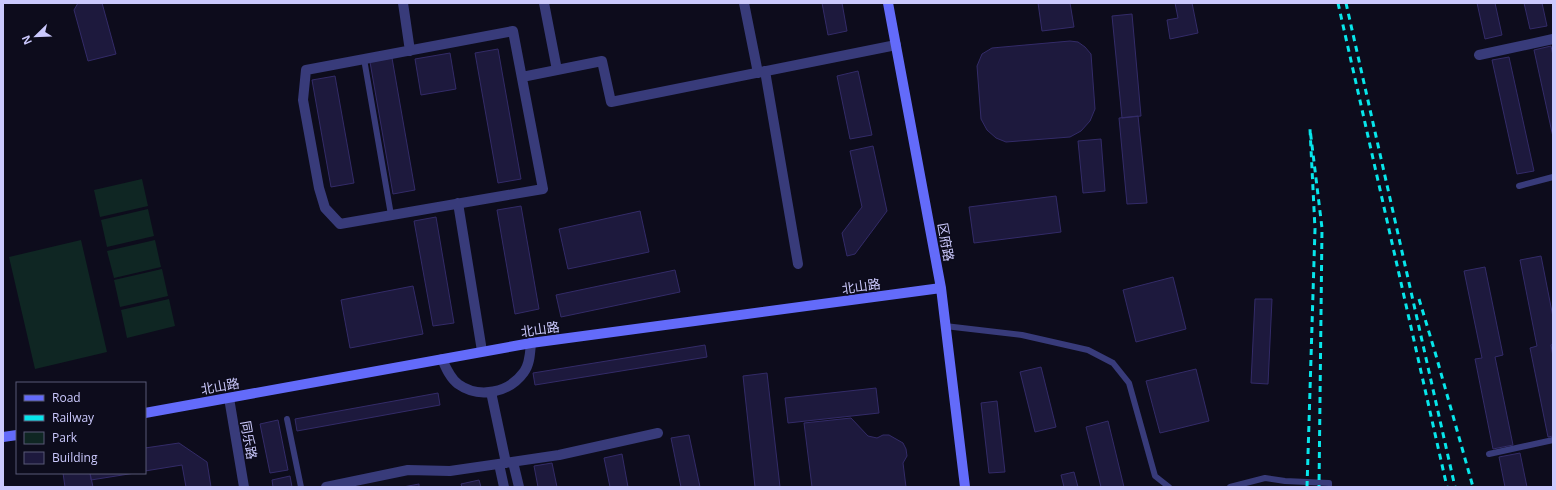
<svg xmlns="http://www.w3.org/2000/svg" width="1556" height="490" viewBox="0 0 1556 490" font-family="'Open Sans','Noto Sans SC',sans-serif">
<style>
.green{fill:#0f2623}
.building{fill:#1d193d;stroke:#332b68}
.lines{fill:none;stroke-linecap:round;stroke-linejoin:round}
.lane{stroke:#383b7a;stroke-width:6}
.street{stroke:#383b7a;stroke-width:10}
.secondary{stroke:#636bfa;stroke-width:10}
.rail{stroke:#07e6eb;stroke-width:3;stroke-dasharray:6 5;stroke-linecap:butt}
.labels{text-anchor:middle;stroke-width:3;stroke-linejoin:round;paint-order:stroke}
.street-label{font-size:13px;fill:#cbc9fd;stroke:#0d0c1c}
</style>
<rect width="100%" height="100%" fill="#0d0c1c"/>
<!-- green -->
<path class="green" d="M142 179 148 206 100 217 94 190Z
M148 209 154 236 107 247 101 220Z
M81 240 107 352 35 369 9 257Z
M155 240 161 267 114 278 107 251Z
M162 269 168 296 120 307 114 280Z
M169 299 175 326 127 338 121 310Z"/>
<!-- building -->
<path class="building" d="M78 3H102L116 54 88 61 74 10Z
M822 3H842L847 31 828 35Z
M1038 3H1070L1074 27 1042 31Z
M1175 3H1192L1198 33 1170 39 1167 20 1178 18Z
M1477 3H1495L1502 35 1485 39Z
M1524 3H1542L1547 26 1530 29Z
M1132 14 1141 116 1122 118 1112 16Z
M1070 41 1078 42 1085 47 1091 54 1095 109 1090 121 1081 131 1070 137 1006 142 996 138 987 130 981 119 977 66 982 54 992 48Z
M1551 46 1553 56V137L1534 50Z
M498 49 521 179 498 183 475 53Z
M450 53 456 89 421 95 415 59Z
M1509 57 1534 171 1517 174 1492 60Z
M392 58 415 190 393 194 370 62Z
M858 71 872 135 850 139 837 76Z
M335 76 354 183 331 187 312 80Z
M1138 116 1147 203 1127 204 1119 118Z
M1101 139 1105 191 1083 193 1078 141Z
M873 146 887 211 855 254 847 256 842 233 862 207 850 151Z
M1056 196 1061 232 974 243 969 207Z
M521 206 539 309 515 314 497 210Z
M640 211 649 252 568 269 559 229Z
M436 217 454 323 433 326 414 221Z
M1541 256 1553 317V344L1551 345 1553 357V436L1548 437 1530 348 1537 346 1520 260Z
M1485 267 1503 355 1495 357 1513 445 1493 449 1475 359 1482 358 1464 271Z
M675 270 680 292 561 317 556 295Z
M1173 277 1186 329 1136 342 1123 290Z
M413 286 423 334 350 348 341 300Z
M1255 299H1272L1268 384 1251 383Z
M705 345 707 357 535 385 533 373Z
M1041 367 1056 427 1035 432 1020 372Z
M1196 369 1209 421 1160 433 1146 381Z
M767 373 780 487H755L743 376Z
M876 388 879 413 788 423 785 398Z
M438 393 440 405 297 431 295 419Z
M997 401 1005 472 989 473 981 403Z
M851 418 868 436 877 438 883 435H889L903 443 906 449 907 456 903 463 906 487H812L804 423Z
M278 420 288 470 270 473 260 424Z
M1108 421 1124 487H1101L1086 427Z
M689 435 700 487H681L671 438Z
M179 443 207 462 211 487H186L182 465 145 471V448Z
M1520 453 1527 487H1505L1499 457Z
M622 454 628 487H610L604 458Z
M552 463 557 487H538L534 466Z
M1074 472 1078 487H1064L1061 475Z
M63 473H90L93 487H65Z
M90 473H135L91 480Z
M290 476 292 487H273L272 480Z
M479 480 481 487H462L461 484Z
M419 484V487H403Z"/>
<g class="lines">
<!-- lane -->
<path class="lane" d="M364 59 391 215
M1519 186 1553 177
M945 326 1022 335 1088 350 1113 363 1129 383 1155 476 1169 487
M287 419 301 487
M1489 454 1553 440
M1230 487 1265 478 1285 481 1329 483V487"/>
<!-- street -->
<path class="street" d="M403 3 410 51
M544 3 557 70
M744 3 758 73
M513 31 543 189 340 224 325 208 319 188 303 100 306 70Z
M1479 55 1553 39
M765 71 798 264
M522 77 602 61 611 102 896 45
M458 203 482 351
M442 359C446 368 450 378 458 384 479 399 509 393 524 372 530 364 530 353 531 343
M491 392 506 463
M229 398 244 487
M513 462 519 487
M499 464 504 487
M326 487 408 470 450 471 559 455 658 433"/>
<!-- secondary -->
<path class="secondary" d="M888 3 941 288 965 487
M145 413 531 343 941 288
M3 437 17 435"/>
<!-- rail -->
<path class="rail" d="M1338 3 1447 487
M1346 3 1455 487
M1419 299 1435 352 1473 487
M1307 487 1315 229 1310 129 1322 228 1319 487"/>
</g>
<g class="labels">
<!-- street labels -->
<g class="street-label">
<text transform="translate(946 242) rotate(80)" y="5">区府路</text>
<text transform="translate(861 286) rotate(-8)" y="5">北山路</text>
<text transform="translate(540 329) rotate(-8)" y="5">北山路</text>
<text transform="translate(220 386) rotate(-10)" y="5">北山路</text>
<text transform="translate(249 440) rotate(80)" y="5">同乐路</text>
</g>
</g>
<!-- border -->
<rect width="1556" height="490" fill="none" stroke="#cbc9fd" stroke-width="8"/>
<!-- legend -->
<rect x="16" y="382" width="130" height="92" fill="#0d0c1c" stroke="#595876"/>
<rect x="24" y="395" width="20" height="6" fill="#636bfa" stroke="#595876"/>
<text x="52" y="402" font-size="12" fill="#cbc9fd">Road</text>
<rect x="24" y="415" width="20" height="6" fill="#07e6eb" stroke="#595876"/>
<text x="52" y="422" font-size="12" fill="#cbc9fd">Railway</text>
<rect x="24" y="432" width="20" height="12" fill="#0f2623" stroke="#595876"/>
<text x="52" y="442" font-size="12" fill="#cbc9fd">Park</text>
<rect x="24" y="452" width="20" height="12" fill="#1d193d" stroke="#595876"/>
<text x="52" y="462" font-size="12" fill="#cbc9fd">Building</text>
<!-- north arrow -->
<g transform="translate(36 36) rotate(247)" stroke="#0d0c1c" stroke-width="3" paint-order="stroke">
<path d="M0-3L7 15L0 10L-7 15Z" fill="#cbc9fd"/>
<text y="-6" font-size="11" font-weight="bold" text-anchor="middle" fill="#cbc9fd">N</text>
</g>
</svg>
